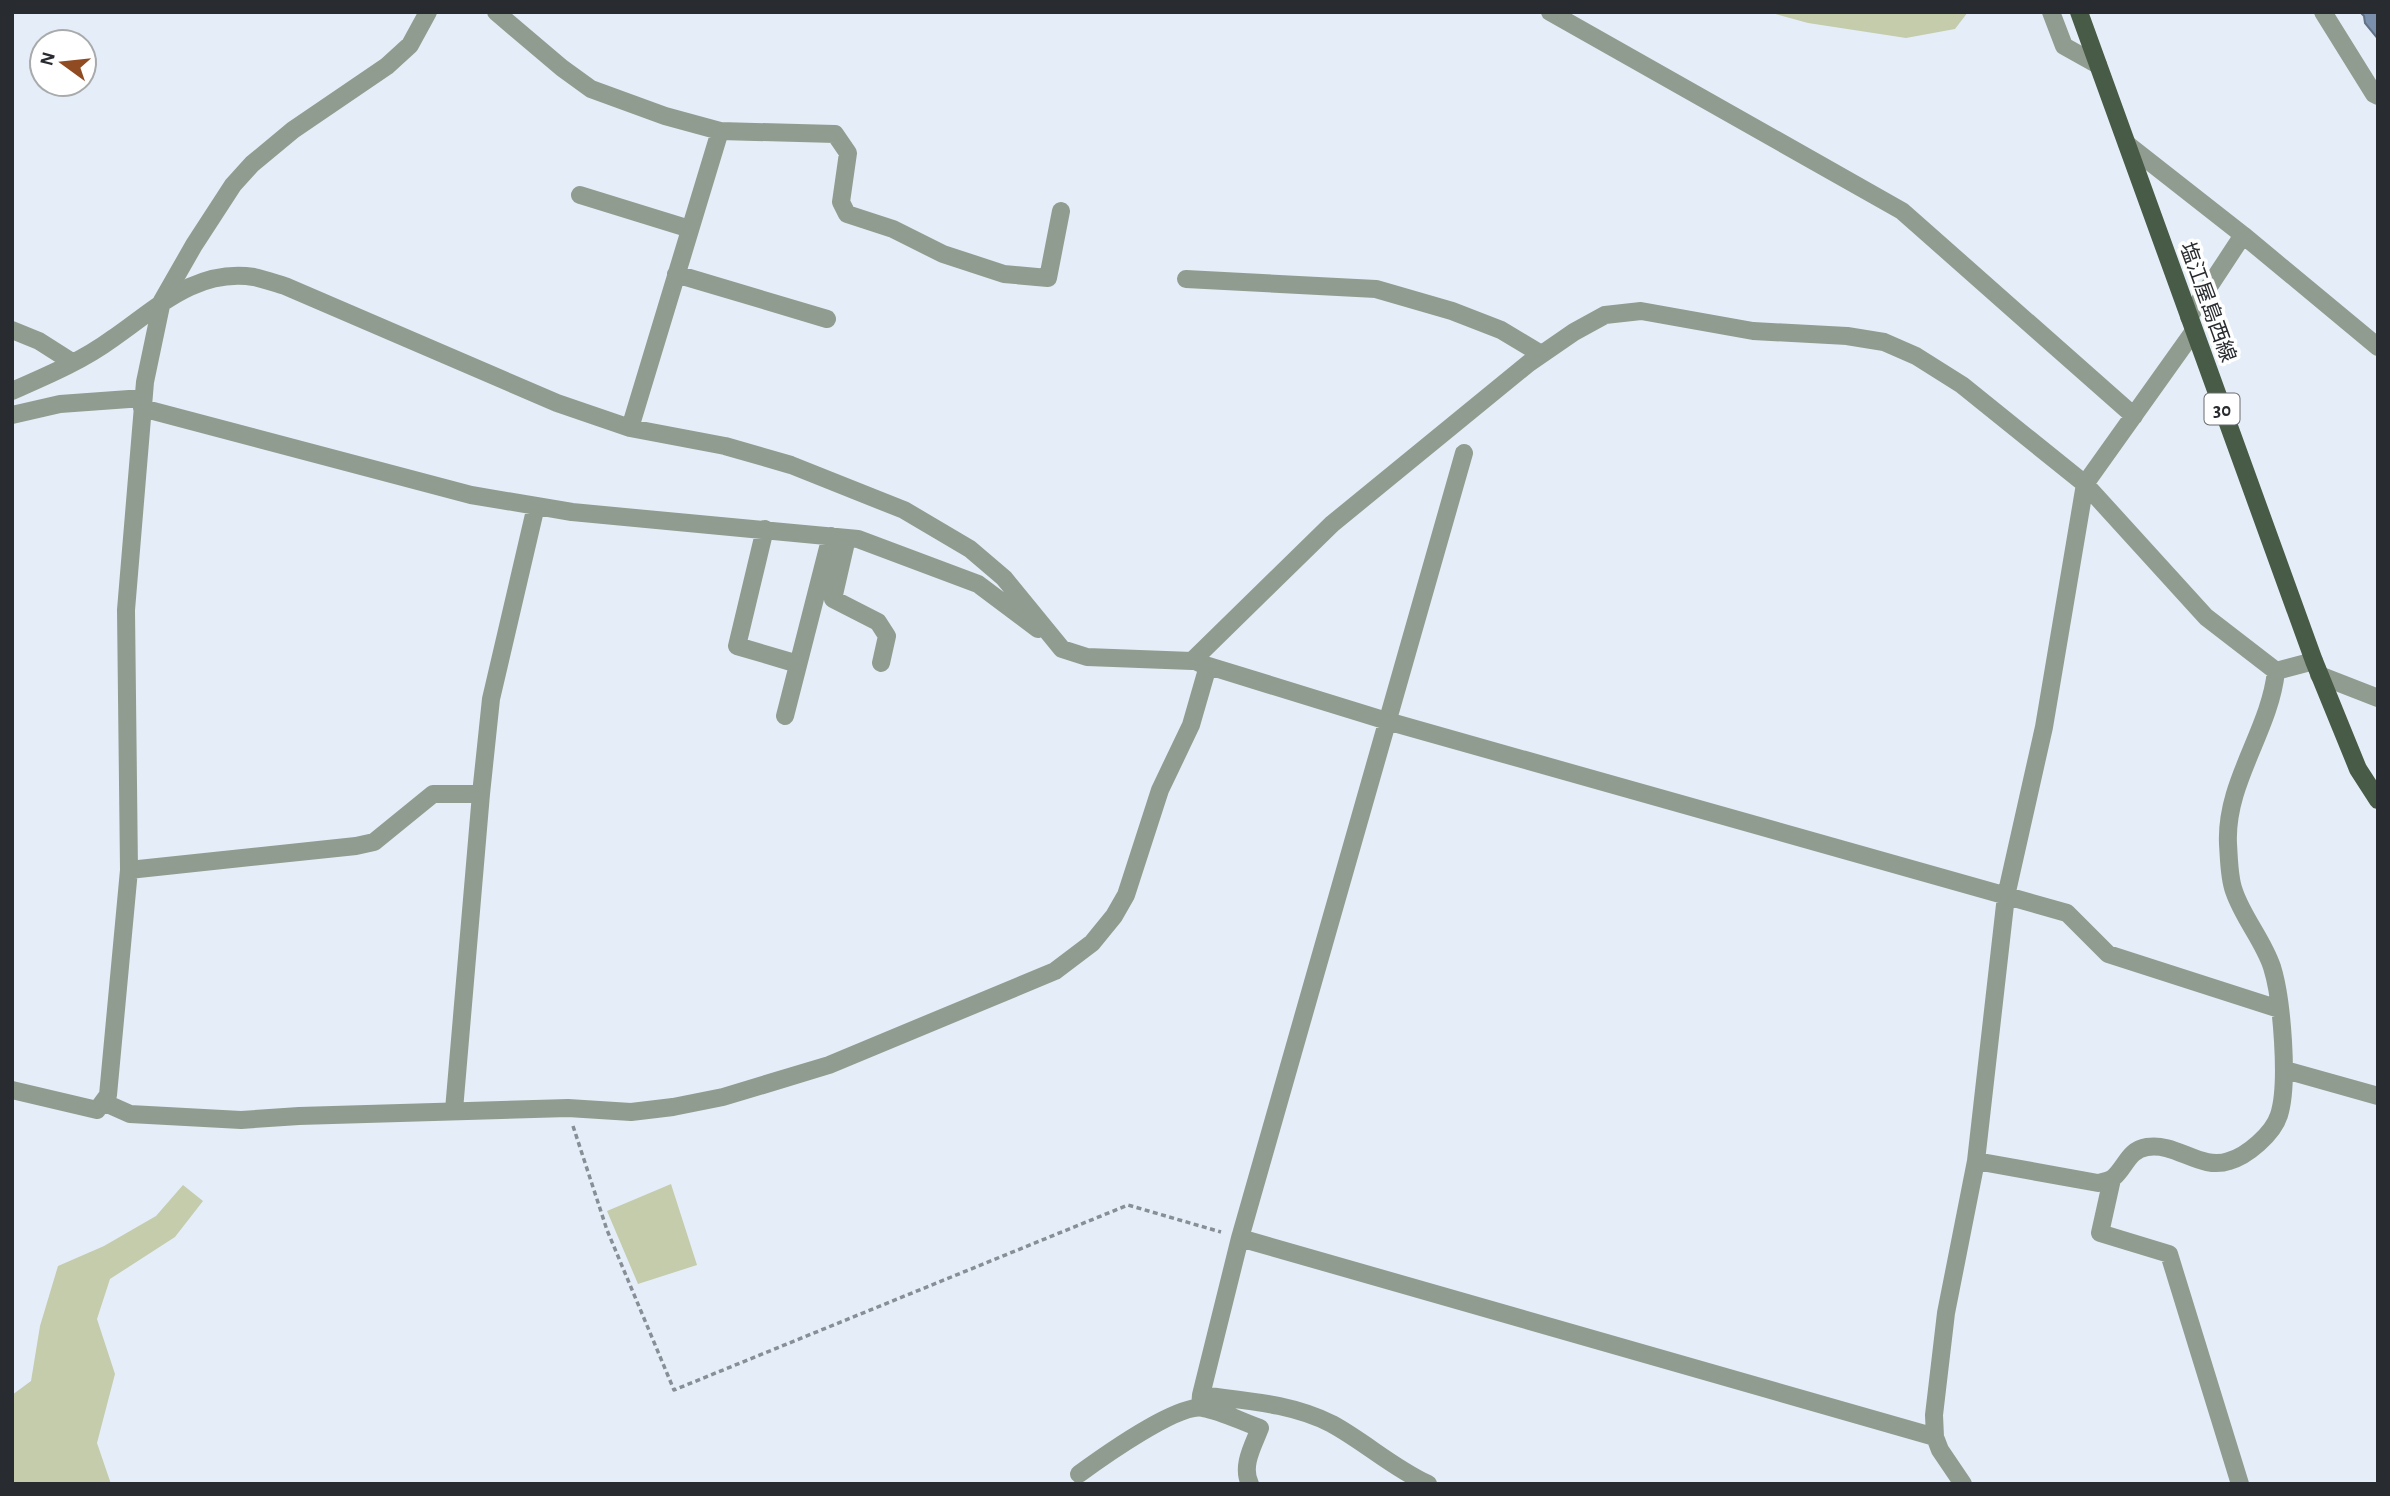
<svg xmlns="http://www.w3.org/2000/svg" width="2390" height="1496" viewBox="0 0 2390 1496" font-family="'Alegreya Sans','Noto Sans JP',sans-serif">
<style>
.green{fill:#c4ccac}
.water{fill:#7a90ac;stroke:#617286;stroke-width:2}
.lines{fill:none;stroke-linecap:round;stroke-linejoin:round}
.path{stroke:#888e95;stroke-width:3.5;stroke-dasharray:5 3.5;stroke-linecap:butt}
.minor{stroke:#919c90;stroke-width:18}
.major{stroke:#475b46;stroke-width:18}
.labels{text-anchor:middle;stroke-width:7;stroke-linejoin:round;paint-order:stroke}
.shield{fill:#fff;stroke:#686b6d;stroke-width:2}
.shield-label{font-size:19px;font-weight:bold;fill:#282b2f}
.street-label{font-size:21px;fill:#282b2f;stroke:#fff}
</style>
<rect width="100%" height="100%" fill="#e5eef8"/>
<!-- green -->
<path class="green" d="M1768 12H1968L1955 29 1906 38 1808 23Z
M671 1184 697 1265 638 1284 607 1211Z
M183 1185 203 1201 175 1237 110 1279 97 1319 115 1374 97 1443 111 1484H12V1395L31 1381 40 1326 58 1266 104 1246 156 1216Z"/>
<!-- water -->
<path class="water" d="M2360 12H2378V39L2365 23 2364 16Z"/>
<g class="lines">
<!-- path -->
<path class="path" d="M573 1126 607 1230 674 1390 1128 1205 1221 1232"/>
<!-- minor -->
<path class="minor" d="M496 12 562 68 591 89 665 116 720 131 835 134 848 153 841 202 847 214 893 229 943 254 1004 274 1048 278 1061 211
M1550 12 1902 211 2134 416
M2051 12 2064 46 2098 65
M2323 12 2374 94 2378 96
M2127 144 2243 235 2378 347
M580 195 690 229
M676 274 827 319
M1186 279 1376 289 1452 311 1501 330 1541 354
M2189 317 2243 235
M12 330 39 341 72 362
M12 391C46 376 82 361 112 339 156 309 195 268 254 277 264 279 275 283 285 286L557 403 630 428 725 446 791 465 904 510 970 549 1004 578 1062 649 1087 657 1192 661 1332 524 1529 363 1574 332 1605 315 1641 311 1753 331 1847 336 1884 342 1916 356 1962 385 2085 484 2206 617 2276 671 2314 661
M142 408 471 495 572 512 858 539 978 584 1038 629
M12 415 60 404 143 398
M630 428 720 131
M765 529 737 646 798 664
M847 538 833 599 878 622 887 636 881 663
M1199 663 1387 721 2067 913 2108 954 2279 1009
M2319 675 2378 698
M785 716 831 536
M129 870 356 846 374 842 433 794H481
M2285 1070 2378 1096
M12 1090 97 1110 108 1095 129 870 126 610 145 382 162 301 194 245 233 185 252 164 293 130 387 66 410 45 428 12
M103 1102 130 1114 241 1120 299 1116 568 1108 631 1112 673 1107 723 1097 829 1065 1055 971 1092 943 1114 916 1126 895 1160 790 1191 725 1208 666
M454 1110 481 794 491 699 536 506
M1976 1161 2098 1183C2103 1182 2109 1181 2113 1178 2126 1167 2128 1150 2147 1147 2176 1142 2201 1171 2229 1161 2247 1156 2273 1134 2279 1115 2289 1084 2282 999 2272 967 2263 940 2243 918 2234 891 2229 878 2229 858 2228 844 2225 782 2270 731 2276 671
M2112 1179 2100 1233 2169 1254 2240 1484
M1240 1238 1935 1437
M1201 1395C1246 1401 1291 1403 1332 1424 1365 1442 1393 1468 1428 1484
M1200 1407 1201 1395 1240 1238 1464 453
M1079 1474C1101 1458 1178 1403 1203 1408 1222 1411 1242 1422 1260 1428 1253 1446 1241 1466 1250 1484
M1963 1484 1940 1450 1935 1437 1934 1415 1946 1313 1976 1161 2006 896 2044 727 2085 484 2194 331"/>
<!-- major -->
<path class="major" d="M2079 12 2314 661 2358 769 2378 800"/>
</g>
<g class="labels">
<!-- shield labels -->
<rect class="shield" x="2204.5" y="393.5" width="35" height="31" rx="5"/>
<g class="shield-label">
<text x="2222" y="416">30</text>
</g>
<!-- street labels -->
<g class="street-label">
<text transform="translate(2208 302) rotate(70)" y="7">塩江屋島西線</text>
</g>
</g>
<!-- border -->
<rect width="2390" height="1496" fill="none" stroke="#282b2f" stroke-width="28"/>
<!-- north arrow -->
<g transform="translate(63 63) rotate(285)"><circle r="33" fill="#ffffff" stroke="#a9aaac" stroke-width="2"/>
<path d="M0-5L12 26L0 18L-12 26Z" fill="#904b22"/>
<text y="-10" font-size="19" font-weight="bold" text-anchor="middle" fill="#282b2f">N</text>
</g>
</svg>
